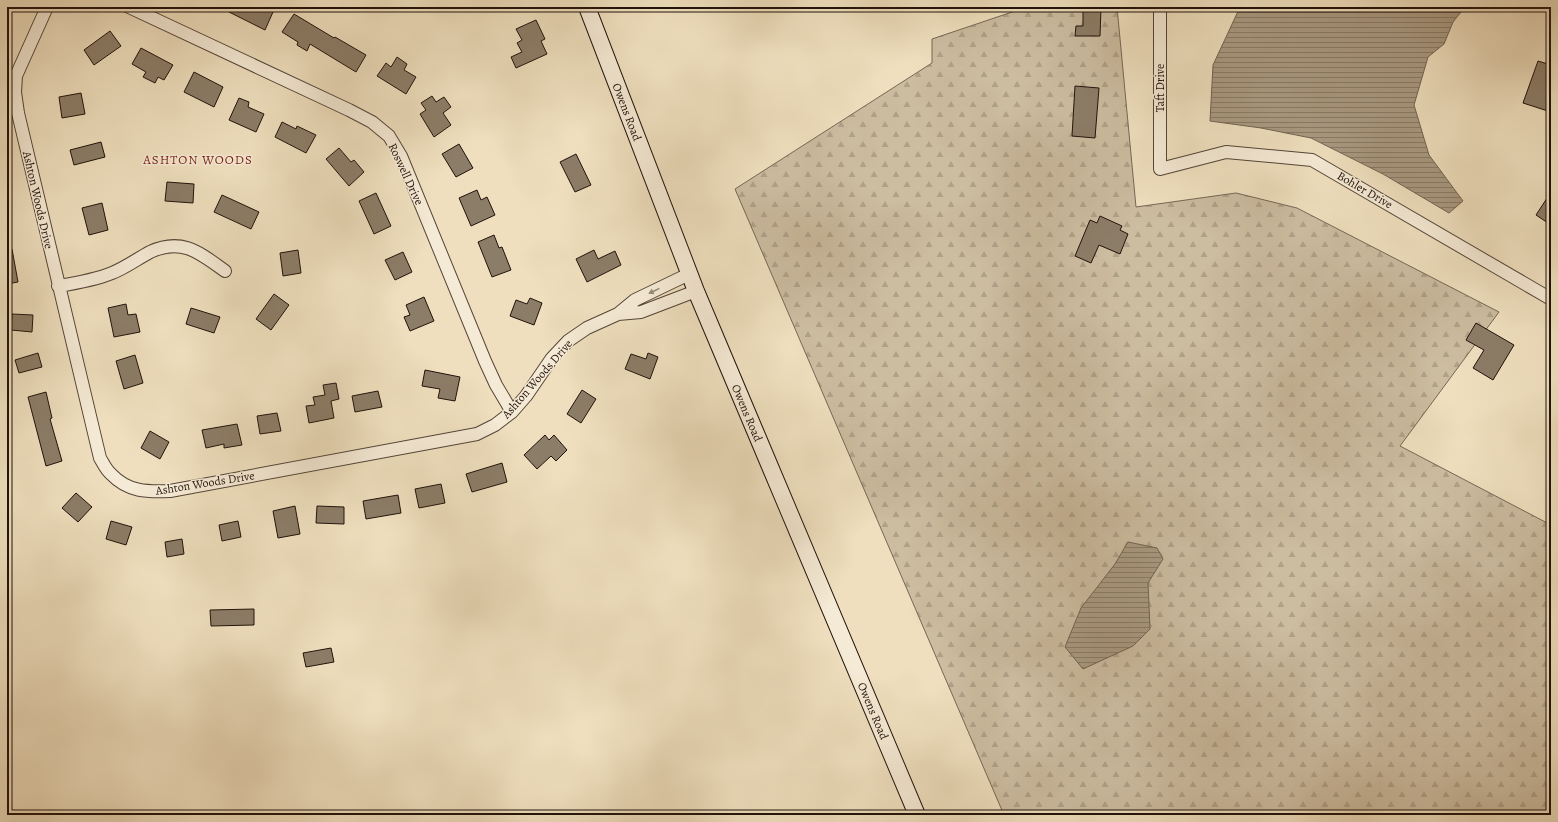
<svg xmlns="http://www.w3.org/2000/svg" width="1558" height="822" viewBox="0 0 1558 822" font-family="Alegreya,serif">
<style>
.forest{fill:url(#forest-firs);stroke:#766756}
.water{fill:url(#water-rules);stroke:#726352}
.building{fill:#8c7d68;stroke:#20120b}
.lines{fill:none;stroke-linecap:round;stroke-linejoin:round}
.street-casing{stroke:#544538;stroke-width:14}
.secondary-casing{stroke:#20120b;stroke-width:18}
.street{stroke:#f5ead5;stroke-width:12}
.secondary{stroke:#f5ead5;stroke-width:16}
.oneway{fill:#95897a}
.labels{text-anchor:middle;stroke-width:3;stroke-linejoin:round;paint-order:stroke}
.street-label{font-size:12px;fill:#20120b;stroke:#f5ead5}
.neighbourhood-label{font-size:13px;letter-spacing:1px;fill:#7a1f14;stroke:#f5ead5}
</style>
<defs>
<pattern id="forest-firs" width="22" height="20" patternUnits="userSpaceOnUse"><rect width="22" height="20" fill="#ccbca0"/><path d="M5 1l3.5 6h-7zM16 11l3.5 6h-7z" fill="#afa188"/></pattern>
<pattern id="water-rules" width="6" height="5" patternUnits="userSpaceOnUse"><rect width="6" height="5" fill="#a99981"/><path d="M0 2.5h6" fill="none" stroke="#897b68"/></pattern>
</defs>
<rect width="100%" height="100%" fill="#efdfbe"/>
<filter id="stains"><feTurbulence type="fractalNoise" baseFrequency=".005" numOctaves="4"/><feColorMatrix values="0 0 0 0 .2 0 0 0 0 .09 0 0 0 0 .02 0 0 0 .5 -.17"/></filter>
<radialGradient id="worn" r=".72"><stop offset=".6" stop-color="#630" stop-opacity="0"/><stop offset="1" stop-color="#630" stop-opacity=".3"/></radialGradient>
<!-- forest -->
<path class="forest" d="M1027 7H1117L1136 207 1236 193 1297 208 1499 312 1400 446 1551 525V815H1004L735 189 932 63V39Z"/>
<!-- water -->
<path class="water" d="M1240 7H1465L1453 22 1444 44 1428 57 1414 105 1429 155 1463 201 1449 213 1383 174 1311 138 1261 128 1210 121 1213 65Z
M1128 542 1157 548 1163 559 1148 583 1150 629 1133 646 1083 669 1065 647 1081 608 1115 564Z"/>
<!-- building -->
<path class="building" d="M219 7H263L273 12 265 30Z
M1083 7H1101L1100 36H1075L1076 26H1083Z
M294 14 334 38 335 37 366 55 356 72 310 44 307 51 297 45 298 42 282 32Z
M536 20 545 39 541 41 547 54 516 68 511 57 522 52 517 43 522 40 516 29Z
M110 31 121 46 94 65 84 50Z
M141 48 173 65 164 80 158 77 155 83 143 77 146 72 132 64Z
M397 57 407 64 404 70 416 77 406 94 377 76 386 63 391 67Z
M1538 61 1551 65V112L1523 103Z
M194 72 223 87 214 107 184 92Z
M1075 86 1099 88 1095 138 1072 136Z
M81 93 85 114 62 118 59 97Z
M432 96 436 102 444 97 451 107 443 113 451 125 434 137 420 114 426 110 421 103Z
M239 98 249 102 248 107 264 114 256 132 229 120Z
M282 122 296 129 297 126 316 135 306 153 275 137Z
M101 142 105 157 74 165 70 150Z
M459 144 473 168 456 177 442 154Z
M339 148 351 162 354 160 364 172 349 186 326 159Z
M576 154 591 185 575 192 560 162Z
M167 182 194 184 193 203 165 201Z
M477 190 481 200 487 197 495 215 471 226 459 198Z
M1551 192V225L1536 215Z
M376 193 391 226 374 234 359 201Z
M222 195 259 212 251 229 214 212Z
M102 203 108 230 89 235 82 208Z
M1100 216 1122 226 1120 230 1128 234 1120 254 1099 245 1091 263 1075 256 1090 220 1097 223Z
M494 235 499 248 502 247 511 270 492 277 478 242Z
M12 249 18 282 7 284V250Z
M298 250 301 273 283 276 280 253Z
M594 250 598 259 615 251 621 265 587 282 576 259Z
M403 252 412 272 395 280 385 260Z
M274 294 289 305 271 330 256 319Z
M424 297 434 321 410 331 404 317 410 315 406 305Z
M530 298 542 303 534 325 510 316 516 300 527 304Z
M126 304 128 315 136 314 140 332 114 337 108 308Z
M191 308 220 317 214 333 186 324Z
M12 314 33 315 32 332 11 330Z
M1476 323 1514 345 1493 380 1473 368 1484 350 1466 340Z
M38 353 42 367 19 373 15 360Z
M648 353 658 357 650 379 625 369 631 354 646 359Z
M135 355 143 383 124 389 116 361Z
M425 370 460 377 455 401 438 398 440 389 422 386Z
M336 383 339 399 331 401 334 418 309 423 306 406 315 405 313 397 325 395 323 385Z
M582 390 596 399 581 423 567 414Z
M378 391 382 407 355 412 352 396Z
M46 392 52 418 50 419 62 461 46 466 28 397Z
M277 413 281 431 260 434 257 416Z
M237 424 242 445 224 448V444L206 448 202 430Z
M150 431 169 442 160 459 141 448Z
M545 435 549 440 554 435 567 450 556 461 551 456 537 469 524 455Z
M502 463 507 482 472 492 466 474Z
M441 484 445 503 419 508 415 489Z
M76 493 92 507 78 522 62 508Z
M398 495 401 513 366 519 363 501Z
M295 506 300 534 278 538 273 511Z
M317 506 344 507V524L316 523Z
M111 521 132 527 126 545 106 539Z
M238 521 241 537 222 541 219 525Z
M182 539 184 554 167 557 165 542Z
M254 609V625L211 626 210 610Z
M331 648 334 662 306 667 303 653Z"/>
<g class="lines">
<!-- street casing -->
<g class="street-casing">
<path id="street" d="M47 7 16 76 15 92 18 113 100 458C103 463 106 470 111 474 128 492 147 492 170 491L477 434 495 425 512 412 526 396 552 358 568 341 587 328 618 314 635 300 689 274
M129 7 349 110 372 122 389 136 401 156 485 361 496 385 512 412
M1160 7V169L1226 152 1312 160 1551 299
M58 286C77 283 95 280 112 273 125 268 137 259 150 252 182 237 200 253 225 271
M618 314 641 312 696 291"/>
</g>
<!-- secondary casing -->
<g class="secondary-casing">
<path id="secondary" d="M587 7 696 291 917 815"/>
</g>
<!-- street -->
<use href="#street" class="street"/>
<!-- secondary -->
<use href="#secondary" class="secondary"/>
</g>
<!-- one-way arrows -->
<defs><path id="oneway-solid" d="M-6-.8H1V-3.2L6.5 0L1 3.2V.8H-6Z"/></defs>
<use class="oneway" href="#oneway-solid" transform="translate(654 291) rotate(154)"/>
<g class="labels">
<!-- street labels -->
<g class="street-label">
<text transform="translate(1160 88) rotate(-90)" y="4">Taft Drive</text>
<text transform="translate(627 112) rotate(69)" y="4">Owens Road</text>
<text transform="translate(406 174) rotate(65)" y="4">Roswell Drive</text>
<text transform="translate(1365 190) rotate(30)" y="4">Bohler Drive</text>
<text transform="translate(38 200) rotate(77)" y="4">Ashton Woods Drive</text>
<text transform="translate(537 379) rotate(-49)" y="4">Ashton Woods Drive</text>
<text transform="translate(747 413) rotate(67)" y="4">Owens Road</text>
<text transform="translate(205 483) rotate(-9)" y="4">Ashton Woods Drive</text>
<text transform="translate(873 711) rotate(67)" y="4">Owens Road</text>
</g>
<!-- neighbourhood labels -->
<g class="neighbourhood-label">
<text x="198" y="164">ASHTON WOODS</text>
</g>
</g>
<!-- margin -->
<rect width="1558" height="822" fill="none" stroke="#efdfbe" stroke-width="24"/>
<rect x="8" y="8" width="1542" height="806" fill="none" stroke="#20120b" stroke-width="2"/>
<rect x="12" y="12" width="1534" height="798" fill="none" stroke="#20120b"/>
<rect width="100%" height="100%" filter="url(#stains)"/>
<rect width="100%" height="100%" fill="url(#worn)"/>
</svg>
